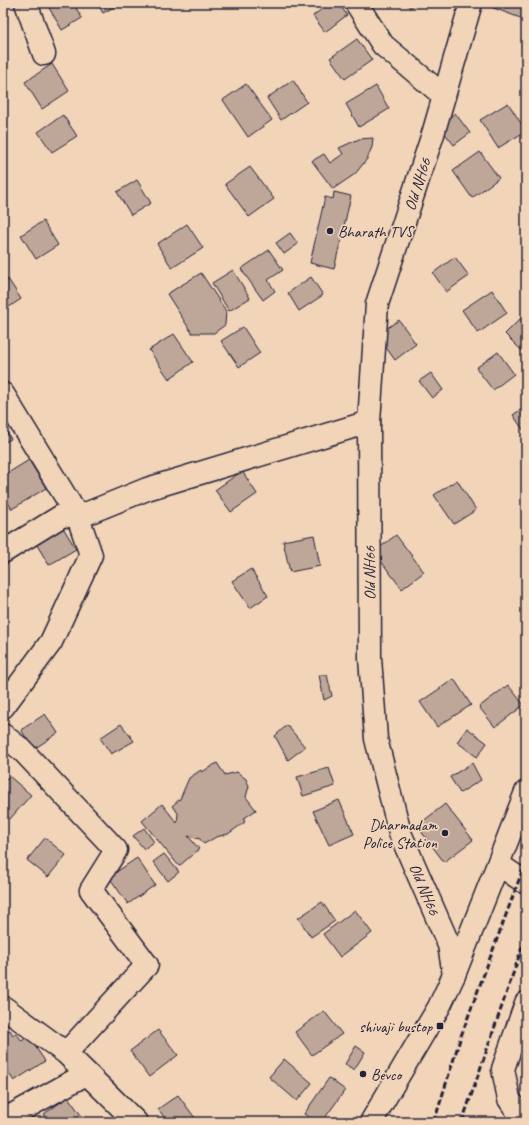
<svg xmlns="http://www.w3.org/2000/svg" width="529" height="1125" viewBox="0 0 529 1125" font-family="Caveat,sans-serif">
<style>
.building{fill:#bea799;stroke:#22223b}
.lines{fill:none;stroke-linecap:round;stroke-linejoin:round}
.minor-casing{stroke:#22223b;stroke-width:25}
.primary-casing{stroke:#22223b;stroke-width:25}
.minor{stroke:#f2d4b8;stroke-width:22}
.primary{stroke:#f2d4b8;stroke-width:22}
.rail{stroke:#22223b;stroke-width:3;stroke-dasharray:6 3;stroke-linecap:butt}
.poi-dot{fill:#22223b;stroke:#f2d4b8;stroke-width:1.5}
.labels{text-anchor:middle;stroke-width:3.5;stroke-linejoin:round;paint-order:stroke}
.street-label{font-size:16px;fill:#22223b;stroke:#f2d4b8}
.poi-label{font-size:16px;fill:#22223b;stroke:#f2d4b8;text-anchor:start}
</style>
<rect width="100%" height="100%" fill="#f2d4b8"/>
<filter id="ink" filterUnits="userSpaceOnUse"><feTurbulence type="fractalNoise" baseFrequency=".025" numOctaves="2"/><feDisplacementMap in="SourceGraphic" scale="8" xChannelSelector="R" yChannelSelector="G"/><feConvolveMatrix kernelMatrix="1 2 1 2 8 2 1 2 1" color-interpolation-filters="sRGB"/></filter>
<g filter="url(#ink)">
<!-- building -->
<path class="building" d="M52 3H73L82 18 62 30 48 6Z
M97 3H121L103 13Z
M329 3H338L347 15 325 32 313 16Z
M406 3H417L410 8Z
M492 3H526L523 19 491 7Z
M357 39 372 60 345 79 330 58Z
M52 64 69 91 42 109 25 82Z
M293 80 307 102 281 120 267 98Z
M246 84 272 120 248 137 223 100Z
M376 86 389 109 359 127 346 104Z
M508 103 526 131 498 148 480 120Z
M455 113 470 133 454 145 439 126Z
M63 115 77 136 52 152 38 132Z
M373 138 372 147 367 159 355 174 333 189 312 161 324 154 330 163 343 154 339 148 359 139Z
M480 152 499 178 472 198 453 171Z
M250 167 274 199 249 217 225 184Z
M137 180 151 203 131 215 117 192Z
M334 192 351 196 334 269 310 263 325 197 333 199Z
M43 221 58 245 36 259 21 235Z
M187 224 203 248 172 268 157 244Z
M290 233 298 244 284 254 276 243Z
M269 250 283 270 268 280 275 291 263 300 241 269Z
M455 257 469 276 446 292 433 273Z
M233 270 250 298 229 311 212 283Z
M201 273 226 311 225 325 214 333H192L167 294Z
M311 277 323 295 299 311 288 293Z
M8 279 21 299 3 311V283Z
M492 290 507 313 478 333 462 310Z
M526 313V355L505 334Z
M399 320 416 344 395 360 377 335Z
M243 327 260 353 239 367 221 341Z
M174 334 193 362 169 379 149 350Z
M498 352 514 374 493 390 476 368Z
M431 373 443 390 432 398 419 381Z
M526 406V434L513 415Z
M3 426 11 439 3 443Z
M29 460 46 488 12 509 3 495V476Z
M242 471 257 494 231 512 215 490Z
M457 480 476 510 454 524 434 495Z
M62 526 76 549 49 565 35 542Z
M314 535 320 566 290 572 283 541Z
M396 535 424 572 402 589 374 552Z
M251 569 268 596 250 608 232 581Z
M319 675H327L332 696 324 700Z
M454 679 471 705 437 727 420 702Z
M508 685 524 705 495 727 479 707Z
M45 714 58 733 34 749 21 730Z
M121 724 134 741 111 754 100 738Z
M287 725 305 747 288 760 275 736Z
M467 728 487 743 477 757 457 742Z
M3 759 7 763 3 767Z
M217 763 225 775 237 772 246 779 249 786 246 797 256 810 243 819 245 822 228 834 216 837 204 844 200 839 188 836 199 849 179 866 142 821 162 804 177 823 178 813 172 806 180 799 189 778 201 770 202 772Z
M472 763 481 780 460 793 450 777Z
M329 768 335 786 303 796 297 777Z
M9 776 31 795 10 819 3 813V782Z
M339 800 354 834 329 845 313 811Z
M445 804 473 840 444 862 417 826Z
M144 828 154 842 144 849 133 836Z
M45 838 66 855 48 877 27 860Z
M164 854 179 872 168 881 153 862Z
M137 858 155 885 128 904 109 877Z
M322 902 335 921 311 937 298 918Z
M355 910 372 933 340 957 323 934Z
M324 1011 342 1034 312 1055 295 1032Z
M4 1027 7 1031 10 1030 13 1035 16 1033 22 1041 28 1036 45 1061 14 1081 3 1065V1028Z
M158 1030 178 1055 149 1077 130 1051Z
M356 1046 365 1052 354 1070 345 1064Z
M284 1059 312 1083 297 1101 269 1077Z
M329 1078 345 1090 322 1122H316L304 1114Z
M3 1081 8 1087 3 1091Z
M178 1095 198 1122H168L158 1109Z
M68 1097 86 1122H49L44 1114Z"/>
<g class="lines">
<!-- minor casing -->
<g class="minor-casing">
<path id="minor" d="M26 3 44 54
M356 3 383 45 444 96
M3 394 78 517
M3 552 63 515 78 517
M3 707 51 642 91 555 78 517 147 489 369 422
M3 735 22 750 116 850 91 890 147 965 66 1053
M498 864 526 792
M454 975 498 864 526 883
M3 1007 66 1053 136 1122
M9 1117 86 1074
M525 1122 509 1099 503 1069 526 1003"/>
</g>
<!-- primary casing -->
<g class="primary-casing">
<path id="primary" d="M371 1122 439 1007 454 975 449 945 400 833 376 739 370 658 369 422 377 304 433 134 471 3"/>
</g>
<!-- minor -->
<use href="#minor" class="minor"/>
<!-- primary -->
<use href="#primary" class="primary"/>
<!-- rail -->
<path class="rail" d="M434 1122 461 1036 526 861
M462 1122 526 936"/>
</g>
</g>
<!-- markers -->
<g class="poi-dot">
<circle cx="330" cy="231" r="4"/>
<circle cx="445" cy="833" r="4"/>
<rect x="436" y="1022" width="8" height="8" rx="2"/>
<circle cx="363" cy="1074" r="4"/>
</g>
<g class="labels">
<!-- street labels -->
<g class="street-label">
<text transform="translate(417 184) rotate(-72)" y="6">Old NH66</text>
<text transform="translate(369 573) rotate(-90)" y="6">Old NH66</text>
<text transform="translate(425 889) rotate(67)" y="6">Old NH66</text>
</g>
<!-- poi labels -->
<g class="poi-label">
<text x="338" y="237">Bharath TVS</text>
<text x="437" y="830" text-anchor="end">Dharmadam<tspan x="437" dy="18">Police Station</tspan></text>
<text x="432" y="1032" text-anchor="end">shivaji bustop</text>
<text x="371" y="1080">Bevco</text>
</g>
</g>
<!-- margin -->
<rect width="529" height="1125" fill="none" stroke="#f2d4b8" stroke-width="16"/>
<rect x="8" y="8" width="513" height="1109" fill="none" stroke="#22223b" stroke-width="1.5" filter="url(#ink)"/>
</svg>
